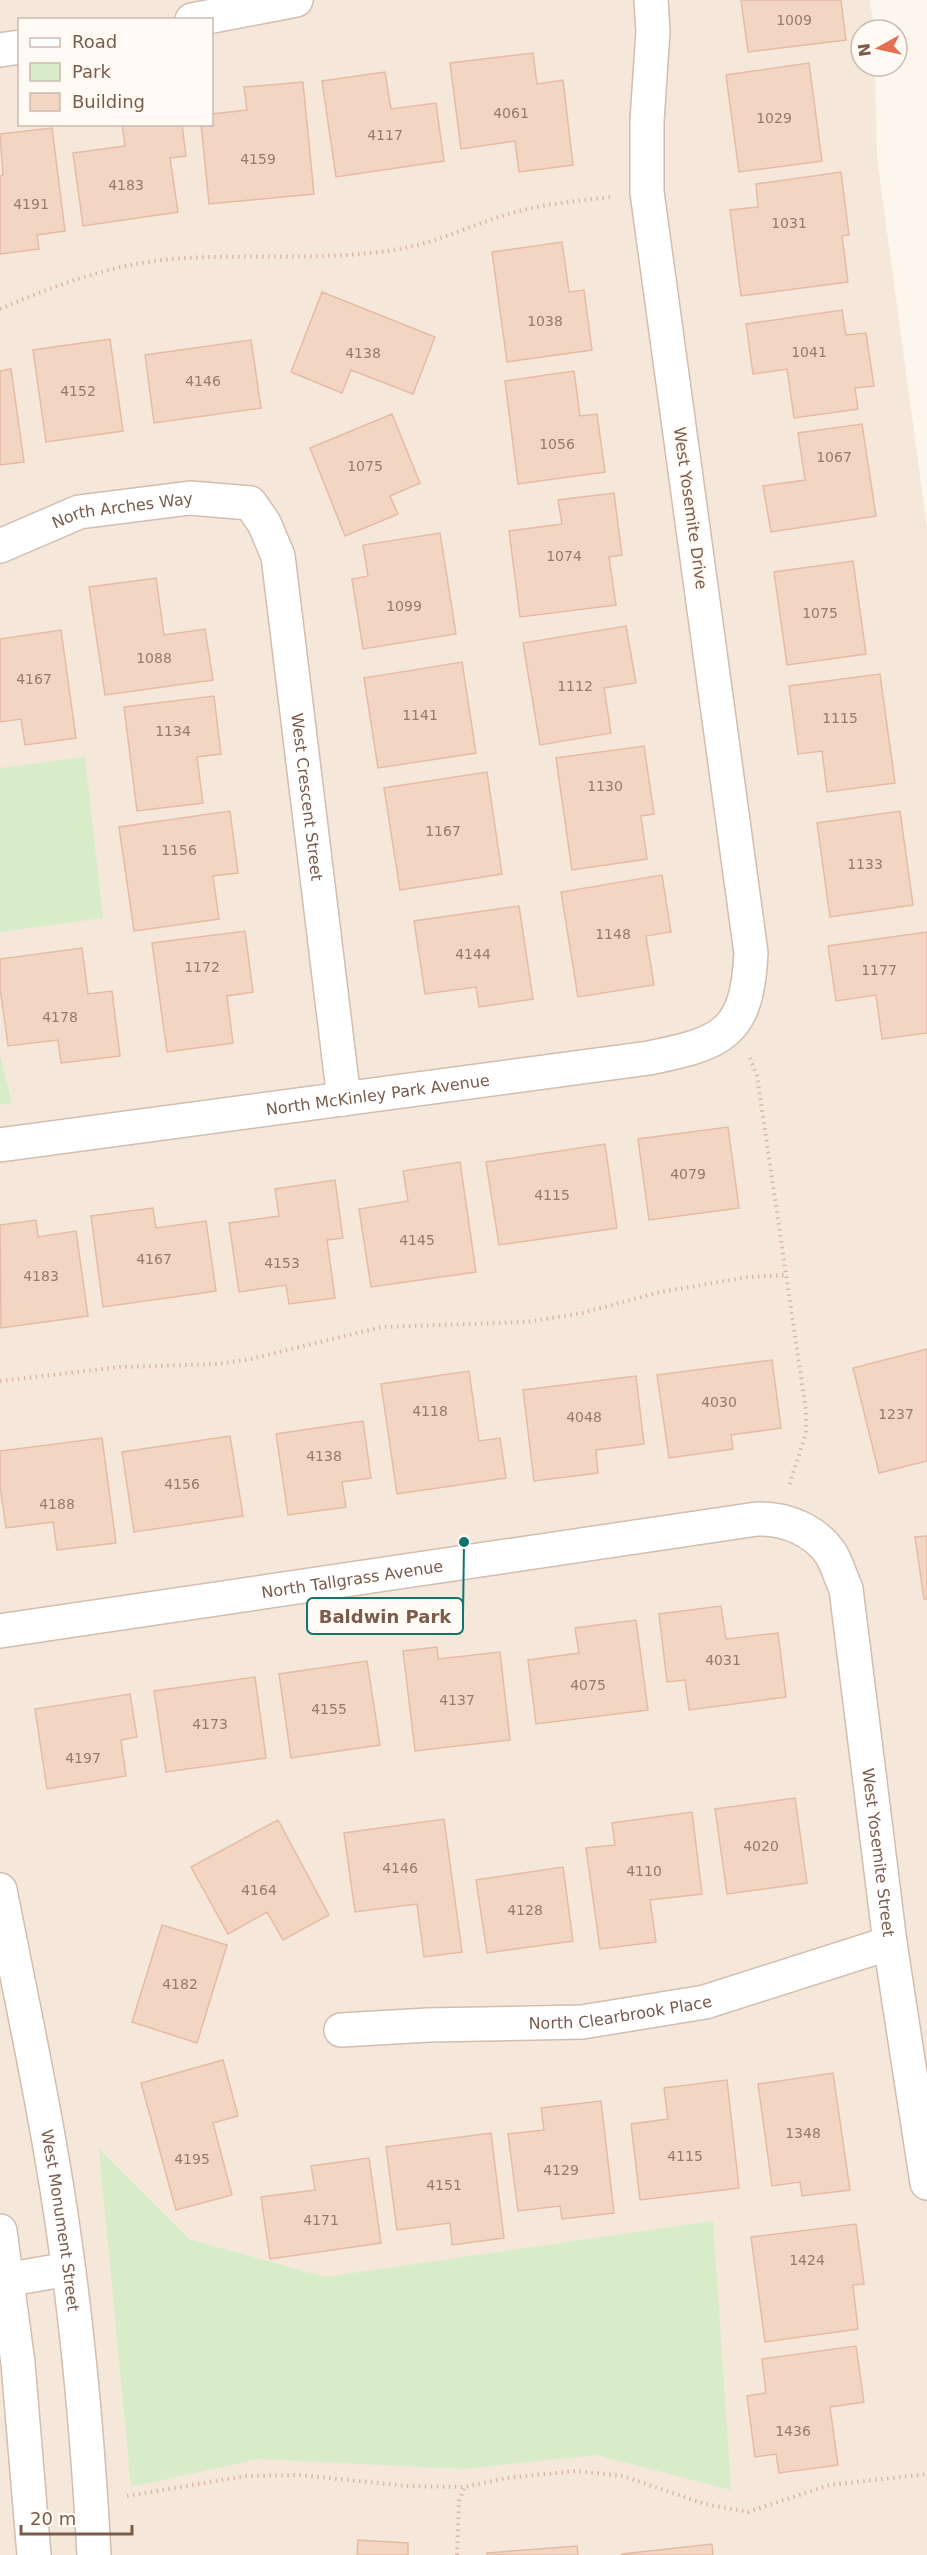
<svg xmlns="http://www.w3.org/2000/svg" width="927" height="2555" viewBox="0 0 927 2555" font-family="'DejaVu Sans',sans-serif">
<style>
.residential{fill:#f5e8da;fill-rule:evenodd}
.green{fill:#d8ecc9}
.building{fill:#f3d5c3;stroke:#e6bba3;stroke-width:1.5}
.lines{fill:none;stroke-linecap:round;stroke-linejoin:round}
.minor-casing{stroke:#d1beb0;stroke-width:36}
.path{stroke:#d9b8a5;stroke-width:4;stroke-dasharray:1.5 4.5;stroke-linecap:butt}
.minor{stroke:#fff;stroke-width:33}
.labels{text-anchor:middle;stroke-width:4.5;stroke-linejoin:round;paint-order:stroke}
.number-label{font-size:14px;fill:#987a6a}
.street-label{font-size:16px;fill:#7a5c4d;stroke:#fffaf3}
.leader{fill:none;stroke:#0f766e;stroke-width:2}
.callout-dot{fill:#0f766e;stroke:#fffaf3;stroke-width:2}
.callout{fill:#fffaf3;stroke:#0f766e;stroke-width:2}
.callout-label{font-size:18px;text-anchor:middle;font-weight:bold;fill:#7a5c4d}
</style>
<rect width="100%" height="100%" fill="#fdf6ec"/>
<!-- residential -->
<path class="residential" d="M0 0H870L874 30H861V66H875L877 157 927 528V2555H0ZM20 20H212V124H20Z"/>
<!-- green -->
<path class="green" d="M85 757 103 918 0 932V768Z
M0 1054 12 1103 0 1105Z
M99 2149 189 2239 325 2277 713 2221 731 2490 596 2455 464 2469 258 2459 131 2487Z"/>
<!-- building -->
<path class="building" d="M741 0H841L846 40 748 52Z
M533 53 537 84 563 80 573 165 519 172 515 141 461 149 450 63Z
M809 63 822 161 739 172 726 75Z
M385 72 391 109 436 103 444 161 336 177 322 81Z
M303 82 314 194 209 204 201 124H212V114L247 110 244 87Z
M122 124H182L186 156 170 158 178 212 83 226 73 153 125 146Z
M52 128 65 231 37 235 39 249 0 254V176L3 175 0 134Z
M841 172 849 235 842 236 848 282 741 296 730 210 758 207 756 184Z
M562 242 569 292 584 290 592 350 507 362 492 252Z
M322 292 435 337 413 394 351 370 342 393 291 372Z
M842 310 846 335 866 333 874 386 855 388 858 409 794 418 787 369 753 374 746 324Z
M110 339 123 431 46 442 33 350Z
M251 340 261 408 154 423 145 355Z
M11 369 24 462 0 465V371Z
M574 371 580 416 597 414 605 472 518 484 505 381Z
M392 414 420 483 390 496 398 514 345 536 310 448Z
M862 424 876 516 771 532 763 486 805 480 798 433Z
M614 493 622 555 609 557 616 605 520 617 509 531 562 524 558 500Z
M440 533 456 634 363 649 352 579 368 576 363 545Z
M853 561 866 654 787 665 774 572Z
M156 578 164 635 205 629 213 680 105 695 89 587Z
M626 626 636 683 604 688 611 733 540 745 523 643Z
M61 630 76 738 25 745 21 719 0 722V639Z
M462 662 476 753 378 768 364 678Z
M880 674 895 783 827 792 822 751 798 754 789 686Z
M214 696 221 754 197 757 203 803 137 811 124 707Z
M644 746 654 814 641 816 647 859 572 870 556 758Z
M487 772 502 874 400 890 384 788Z
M230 811 238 873 213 876 219 919 134 931 119 827Z
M900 811 913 905 830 917 817 823Z
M662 875 671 932 646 936 654 985 578 997 561 892Z
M519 906 533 999 479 1007 476 987 425 994 414 921Z
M245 931 253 992 227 996 233 1043 167 1052 152 943Z
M927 932V1033L882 1039 876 995 836 1001 828 946Z
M82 948 88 994 112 991 120 1056 61 1063 58 1040 8 1046 0 988V959Z
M728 1127 739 1208 649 1220 638 1139Z
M605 1144 617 1228 499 1245 486 1162Z
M460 1162 476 1272 371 1287 359 1209 408 1201 403 1171Z
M335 1180 343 1238 327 1240 335 1298 289 1304 286 1285 239 1292 229 1223 279 1216 275 1189Z
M153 1208 156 1228 206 1221 216 1291 103 1307 91 1216Z
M36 1220 38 1237 76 1231 88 1316 1 1328 0 1225Z
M927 1349V1461L879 1473 853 1368Z
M772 1360 781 1428 731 1435 733 1449 669 1458 657 1375Z
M469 1371 479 1441 500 1438 506 1478 397 1494 381 1384Z
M636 1376 644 1444 596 1450 598 1473 534 1481 523 1390Z
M363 1421 371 1478 342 1482 346 1507 288 1515 276 1434Z
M230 1436 243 1516 134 1532 122 1452Z
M102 1438 116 1543 57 1550 53 1522 6 1528 0 1486V1451Z
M927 1536V1599H924L915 1537Z
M721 1606 726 1639 778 1633 786 1697 689 1710 685 1680 667 1682 659 1614Z
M636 1620 648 1710 536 1724 528 1660 579 1653 575 1628Z
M437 1647 438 1659 500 1652 510 1740 415 1751 403 1651Z
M367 1661 380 1745 291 1758 279 1674Z
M255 1677 266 1758 166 1772 154 1691Z
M130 1694 137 1737 121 1740 126 1776 47 1789 35 1709Z
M795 1798 807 1883 727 1894 715 1809Z
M692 1812 702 1894 650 1900 656 1942 600 1949 586 1848 615 1845 612 1823Z
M444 1819 462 1952 424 1957 417 1904 355 1912 344 1833Z
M278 1820 329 1915 283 1940 267 1912 228 1934 191 1867Z
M563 1867 573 1941 487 1953 476 1880Z
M162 1925 227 1945 197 2043 132 2022Z
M223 2060 238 2116 213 2123 232 2195 176 2210 141 2083Z
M833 2073 850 2190 802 2196 800 2182 772 2186 758 2084Z
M727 2080 739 2188 640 2200 631 2124 668 2119 664 2088Z
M601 2101 614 2213 562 2219 560 2206 518 2211 508 2134 544 2130 541 2108Z
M491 2133 504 2238 452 2245 450 2223 397 2230 386 2147Z
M369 2158 381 2243 270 2259 261 2197 315 2190 311 2166Z
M856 2224 864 2284 853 2285 858 2329 765 2342 751 2237Z
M856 2346 864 2402 830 2407 838 2465 779 2473 776 2454 755 2457 747 2396 766 2393 762 2359Z
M358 2540 408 2543V2555H357Z
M712 2544 713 2555H622V2554Z
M577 2546 578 2555H487V2553Z"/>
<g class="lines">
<!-- minor casing -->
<g class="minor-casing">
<g id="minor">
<path d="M192 20 296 0"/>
<path d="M0 50 20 47"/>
<path id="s1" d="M0 546 79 512 190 498 250 503 264 523 278 556 344 1099"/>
<path id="s2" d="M0 1145 649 1058C723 1043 747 1034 751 953L647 192V121L653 31 651 0"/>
<path id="s3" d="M0 1631 757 1519C785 1518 815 1530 831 1554 837 1564 841 1578 846 1589L890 1943 927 2183"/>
<path id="s4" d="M0 1890C17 1977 36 2065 51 2153 74 2285 87 2421 94 2555"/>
<path id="s5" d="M341 2030 428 2025 582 2022 705 2002 890 1943"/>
<path d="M0 2231 18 2363 34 2555"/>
<path d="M0 2281 68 2269"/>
</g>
</g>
<!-- path -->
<path class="path" d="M0 309C60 283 121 261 187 258 258 254 330 261 400 249 438 242 472 225 508 214 542 204 576 201 611 197
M750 1058 757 1076 806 1411V1433L789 1486
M0 1381 120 1367 218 1364 251 1359 381 1327 527 1322 582 1313 660 1292 748 1277 785 1275
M127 2496 246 2476 299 2475 408 2486 465 2487 506 2478 576 2471 623 2476 705 2504 748 2512 829 2485 927 2474
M457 2555 459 2501 465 2487"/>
<!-- minor -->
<use href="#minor" class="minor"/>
</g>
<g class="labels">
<!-- number labels -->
<g class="number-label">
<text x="794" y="25">1009</text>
<text x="511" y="118">4061</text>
<text x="774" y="123">1029</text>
<text x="385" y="140">4117</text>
<text x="258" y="164">4159</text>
<text x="126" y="190">4183</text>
<text x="31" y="209">4191</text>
<text x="789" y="228">1031</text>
<text x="545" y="326">1038</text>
<text x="809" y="357">1041</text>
<text x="363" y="358">4138</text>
<text x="203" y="386">4146</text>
<text x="78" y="396">4152</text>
<text x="557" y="449">1056</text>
<text x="834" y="462">1067</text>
<text x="365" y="471">1075</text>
<text x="564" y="561">1074</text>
<text x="404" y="611">1099</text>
<text x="820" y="618">1075</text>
<text x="154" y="663">1088</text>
<text x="34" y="684">4167</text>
<text x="575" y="691">1112</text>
<text x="420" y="720">1141</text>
<text x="840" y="723">1115</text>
<text x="173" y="736">1134</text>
<text x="605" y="791">1130</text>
<text x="443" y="836">1167</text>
<text x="179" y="855">1156</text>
<text x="865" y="869">1133</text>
<text x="613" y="939">1148</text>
<text x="473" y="959">4144</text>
<text x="202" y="972">1172</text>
<text x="879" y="975">1177</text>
<text x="60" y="1022">4178</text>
<text x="688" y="1179">4079</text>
<text x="552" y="1200">4115</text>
<text x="417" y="1245">4145</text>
<text x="154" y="1264">4167</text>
<text x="282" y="1268">4153</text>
<text x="41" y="1281">4183</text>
<text x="719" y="1407">4030</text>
<text x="430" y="1416">4118</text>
<text x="896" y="1419">1237</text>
<text x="584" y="1422">4048</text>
<text x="324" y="1461">4138</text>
<text x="182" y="1489">4156</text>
<text x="57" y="1509">4188</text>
<text x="723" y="1665">4031</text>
<text x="588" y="1690">4075</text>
<text x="457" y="1705">4137</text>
<text x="329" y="1714">4155</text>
<text x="210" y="1729">4173</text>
<text x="83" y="1763">4197</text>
<text x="761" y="1851">4020</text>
<text x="400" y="1873">4146</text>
<text x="644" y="1876">4110</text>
<text x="259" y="1895">4164</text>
<text x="525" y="1915">4128</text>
<text x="180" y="1989">4182</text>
<text x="803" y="2138">1348</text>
<text x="685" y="2161">4115</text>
<text x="192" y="2164">4195</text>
<text x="561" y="2175">4129</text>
<text x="444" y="2190">4151</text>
<text x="321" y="2225">4171</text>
<text x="807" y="2265">1424</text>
<text x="793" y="2436">1436</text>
</g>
<!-- street labels -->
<g class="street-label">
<text transform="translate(691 508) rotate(82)" y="6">West Yosemite Drive</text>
<text dy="6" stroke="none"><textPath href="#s1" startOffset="129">North Arches Way</textPath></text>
<text dy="6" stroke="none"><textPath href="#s1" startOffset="561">West Crescent Street</textPath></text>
<text dy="6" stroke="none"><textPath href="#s2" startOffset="381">North McKinley Park Avenue</textPath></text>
<text dy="6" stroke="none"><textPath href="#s3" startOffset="356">North Tallgrass Avenue</textPath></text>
<text dy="6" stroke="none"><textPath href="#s3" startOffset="1154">West Yosemite Street</textPath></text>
<text dy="6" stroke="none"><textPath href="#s5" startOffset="280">North Clearbrook Place</textPath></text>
<text dy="6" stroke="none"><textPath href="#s4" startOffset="336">West Monument Street</textPath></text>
</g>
</g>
<!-- callouts -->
<path class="leader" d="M464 1542L463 1616"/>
<circle class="callout-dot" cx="464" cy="1542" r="6"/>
<rect class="callout" x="307" y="1598" width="156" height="36" rx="6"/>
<g class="callout-label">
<text x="385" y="1623">Baldwin Park</text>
</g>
<!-- legend -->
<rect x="18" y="18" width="195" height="108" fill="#fffaf3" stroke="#cabbb1" stroke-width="1.5"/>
<rect x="30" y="38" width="30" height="9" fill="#ffffff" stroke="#cabbb1" stroke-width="1.5"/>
<text x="72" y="48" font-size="18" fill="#7a5c4d">Road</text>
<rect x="30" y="63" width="30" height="18" fill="#d8ecc9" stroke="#cabbb1" stroke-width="1.5"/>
<text x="72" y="78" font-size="18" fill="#7a5c4d">Park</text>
<rect x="30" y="93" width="30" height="18" fill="#f3d5c3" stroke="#cabbb1" stroke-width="1.5"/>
<text x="72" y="108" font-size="18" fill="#7a5c4d">Building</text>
<!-- north arrow -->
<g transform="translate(879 48) rotate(262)"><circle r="28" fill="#fffaf3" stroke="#cabbb1" stroke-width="1.5"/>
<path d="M0-4.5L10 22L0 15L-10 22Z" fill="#e76f51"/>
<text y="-9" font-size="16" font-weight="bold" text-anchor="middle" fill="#7a5c4d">N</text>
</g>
<!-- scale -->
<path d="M21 2525v9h111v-9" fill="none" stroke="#7a5c4d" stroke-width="3"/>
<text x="30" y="2525" font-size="18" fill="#7a5c4d" stroke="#fffaf3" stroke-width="4.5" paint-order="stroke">20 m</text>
</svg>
